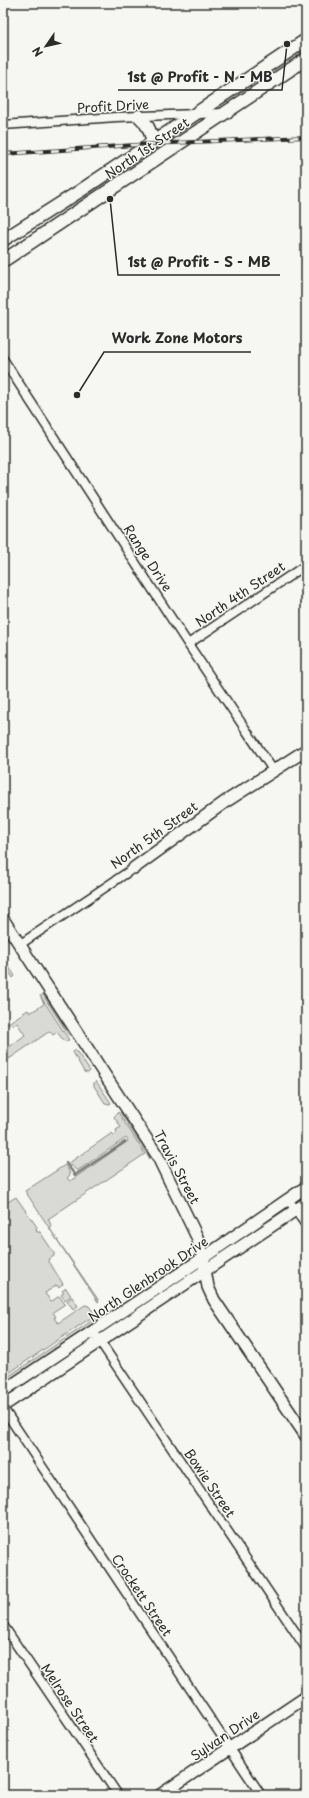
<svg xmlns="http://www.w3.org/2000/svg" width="309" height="1798" viewBox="0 0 309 1798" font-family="'Playpen Sans',sans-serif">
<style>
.green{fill:#d9d9d5;stroke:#828280}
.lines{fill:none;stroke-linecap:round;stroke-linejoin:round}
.stream{stroke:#7a7a78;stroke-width:2.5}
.street-casing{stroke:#2b2b2b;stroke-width:11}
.secondary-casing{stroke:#2b2b2b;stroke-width:14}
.primary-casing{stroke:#2b2b2b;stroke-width:15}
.street{stroke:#f6f6f2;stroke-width:8}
.secondary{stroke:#f6f6f2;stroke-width:11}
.primary{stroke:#f6f6f2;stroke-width:12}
.rail-casing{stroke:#2b2b2b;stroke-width:4}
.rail{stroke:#f6f6f2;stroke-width:2.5;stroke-dasharray:8;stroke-linecap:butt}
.labels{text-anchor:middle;stroke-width:3;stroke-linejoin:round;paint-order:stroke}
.street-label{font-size:13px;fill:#2b2b2b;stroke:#f6f6f2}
.leader{fill:none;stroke:#2b2b2b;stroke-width:1.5}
.callout-dot{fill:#2b2b2b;stroke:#f6f6f2;stroke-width:1.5}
.callout-label{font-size:14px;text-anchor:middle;font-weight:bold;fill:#2b2b2b;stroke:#f6f6f2;stroke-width:3;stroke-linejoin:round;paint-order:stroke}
</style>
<rect width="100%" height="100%" fill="#f6f6f2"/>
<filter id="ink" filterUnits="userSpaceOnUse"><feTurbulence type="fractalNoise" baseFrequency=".025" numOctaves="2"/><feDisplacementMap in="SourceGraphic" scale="8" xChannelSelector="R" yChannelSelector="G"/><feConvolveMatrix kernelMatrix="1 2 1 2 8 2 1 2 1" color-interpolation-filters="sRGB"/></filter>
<g filter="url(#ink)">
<!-- green -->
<path class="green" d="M3 958 15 976 13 978 5 966 3 967Z
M42 994 45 996 71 1036 68 1034Z
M40 995 69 1040 64 1041 57 1032 53 1035 50 1031 9 1059 4 1051 25 1035 17 1023 11 1026 8 1023 28 1010 30 1013 44 1004Z
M75 1049 90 1071 88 1073 84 1072 73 1052Z
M96 1081 111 1103 110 1104 105 1103 94 1086V1083Z
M118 1112 145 1154 48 1219 51 1225 50 1229 99 1301 98 1302 25 1191 65 1165 68 1169 70 1175 67 1178 70 1181 128 1141 126 1138 77 1171 69 1163 112 1133 114 1135 117 1133 116 1130 121 1127 114 1117Z
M120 1112 123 1113 148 1152 150 1159Z
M16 1197 37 1227 36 1229 37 1232H40L54 1253V1256L48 1260 63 1284 59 1288 57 1285 45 1293 51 1302 59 1296 65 1304 53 1312 56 1317 54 1318 58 1323 85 1305 89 1306 95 1315 3 1377V1205Z
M66 1288 71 1296 65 1300 61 1295 64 1293 62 1291Z
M72 1297 78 1306 73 1309 67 1301Z
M96 1318 94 1324C84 1329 71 1339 60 1347L55 1348 50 1353 3 1385V1380Z"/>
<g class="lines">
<!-- stream -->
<path class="stream" d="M66 1163 75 1175 125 1142"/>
<!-- street casing -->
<g class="street-casing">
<path id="street" d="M3 125 116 117 224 113
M3 359 188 644 273 770
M188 644 306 565
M19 945 134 868
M288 1199 306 1225
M97 1337 306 1648
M3 1408 261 1795
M3 1625 118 1795"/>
</g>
<!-- secondary casing -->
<g class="secondary-casing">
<path id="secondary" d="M134 868 225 802 306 750
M3 919 157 1155 197 1237 203 1258 208 1287 214 1300 306 1436
M3 1391 203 1258 306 1187
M3 1406 306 1203
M160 1795 306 1697"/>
</g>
<!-- primary casing -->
<g class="primary-casing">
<path id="primary" d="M139 116C148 124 150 131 153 142
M3 240 80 191 306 40
M3 261 306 59"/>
</g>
<!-- street -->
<use href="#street" class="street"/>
<!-- secondary -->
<use href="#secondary" class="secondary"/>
<!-- primary -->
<use href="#primary" class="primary"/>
<!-- rail casing -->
<g class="rail-casing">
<path id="rail" d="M3 154 150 144 306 137"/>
</g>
<!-- rail -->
<use href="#rail" class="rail"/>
</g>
</g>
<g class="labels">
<!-- street labels -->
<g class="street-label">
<text transform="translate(113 106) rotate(-3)" y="5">Profit Drive</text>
<text transform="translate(147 148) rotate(-34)" y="5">North 1st Street</text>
<text transform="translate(148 558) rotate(57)" y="5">Range Drive</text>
<text transform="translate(240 594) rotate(-34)" y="5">North 4th Street</text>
<text transform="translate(154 835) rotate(-36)" y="5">North 5th Street</text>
<text transform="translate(177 1167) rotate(62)" y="5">Travis Street</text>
<text transform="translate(148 1279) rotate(-34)" y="5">North Glenbrook Drive</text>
<text transform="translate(210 1483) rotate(56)" y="5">Bowie Street</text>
<text transform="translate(142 1595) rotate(56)" y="5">Crockett Street</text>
<text transform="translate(70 1703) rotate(56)" y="5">Melrose Street</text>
<text transform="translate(225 1735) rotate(-34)" y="5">Sylvan Drive</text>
</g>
</g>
<!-- callouts -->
<path class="leader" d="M287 44L282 90H118M110 199L118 275H280M77 395L104 352H251"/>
<g class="callout-dot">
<circle cx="287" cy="44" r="4"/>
<circle cx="110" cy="199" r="4"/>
<circle cx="77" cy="395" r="4"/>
</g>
<g class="callout-label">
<text x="200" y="82">1st @ Profit - N - MB</text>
<text x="199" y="267">1st @ Profit - S - MB</text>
<text x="177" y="343">Work Zone Motors</text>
</g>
<!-- margin -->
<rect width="309" height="1798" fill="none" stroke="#f6f6f2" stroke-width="16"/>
<rect x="8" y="8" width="293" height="1782" fill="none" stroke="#2b2b2b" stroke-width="1.5" filter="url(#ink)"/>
<!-- north arrow -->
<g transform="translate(46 46) rotate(236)" stroke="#f6f6f2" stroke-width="3" paint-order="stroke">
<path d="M0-3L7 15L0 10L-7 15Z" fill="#2b2b2b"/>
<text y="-6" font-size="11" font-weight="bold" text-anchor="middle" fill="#2b2b2b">N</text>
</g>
</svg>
